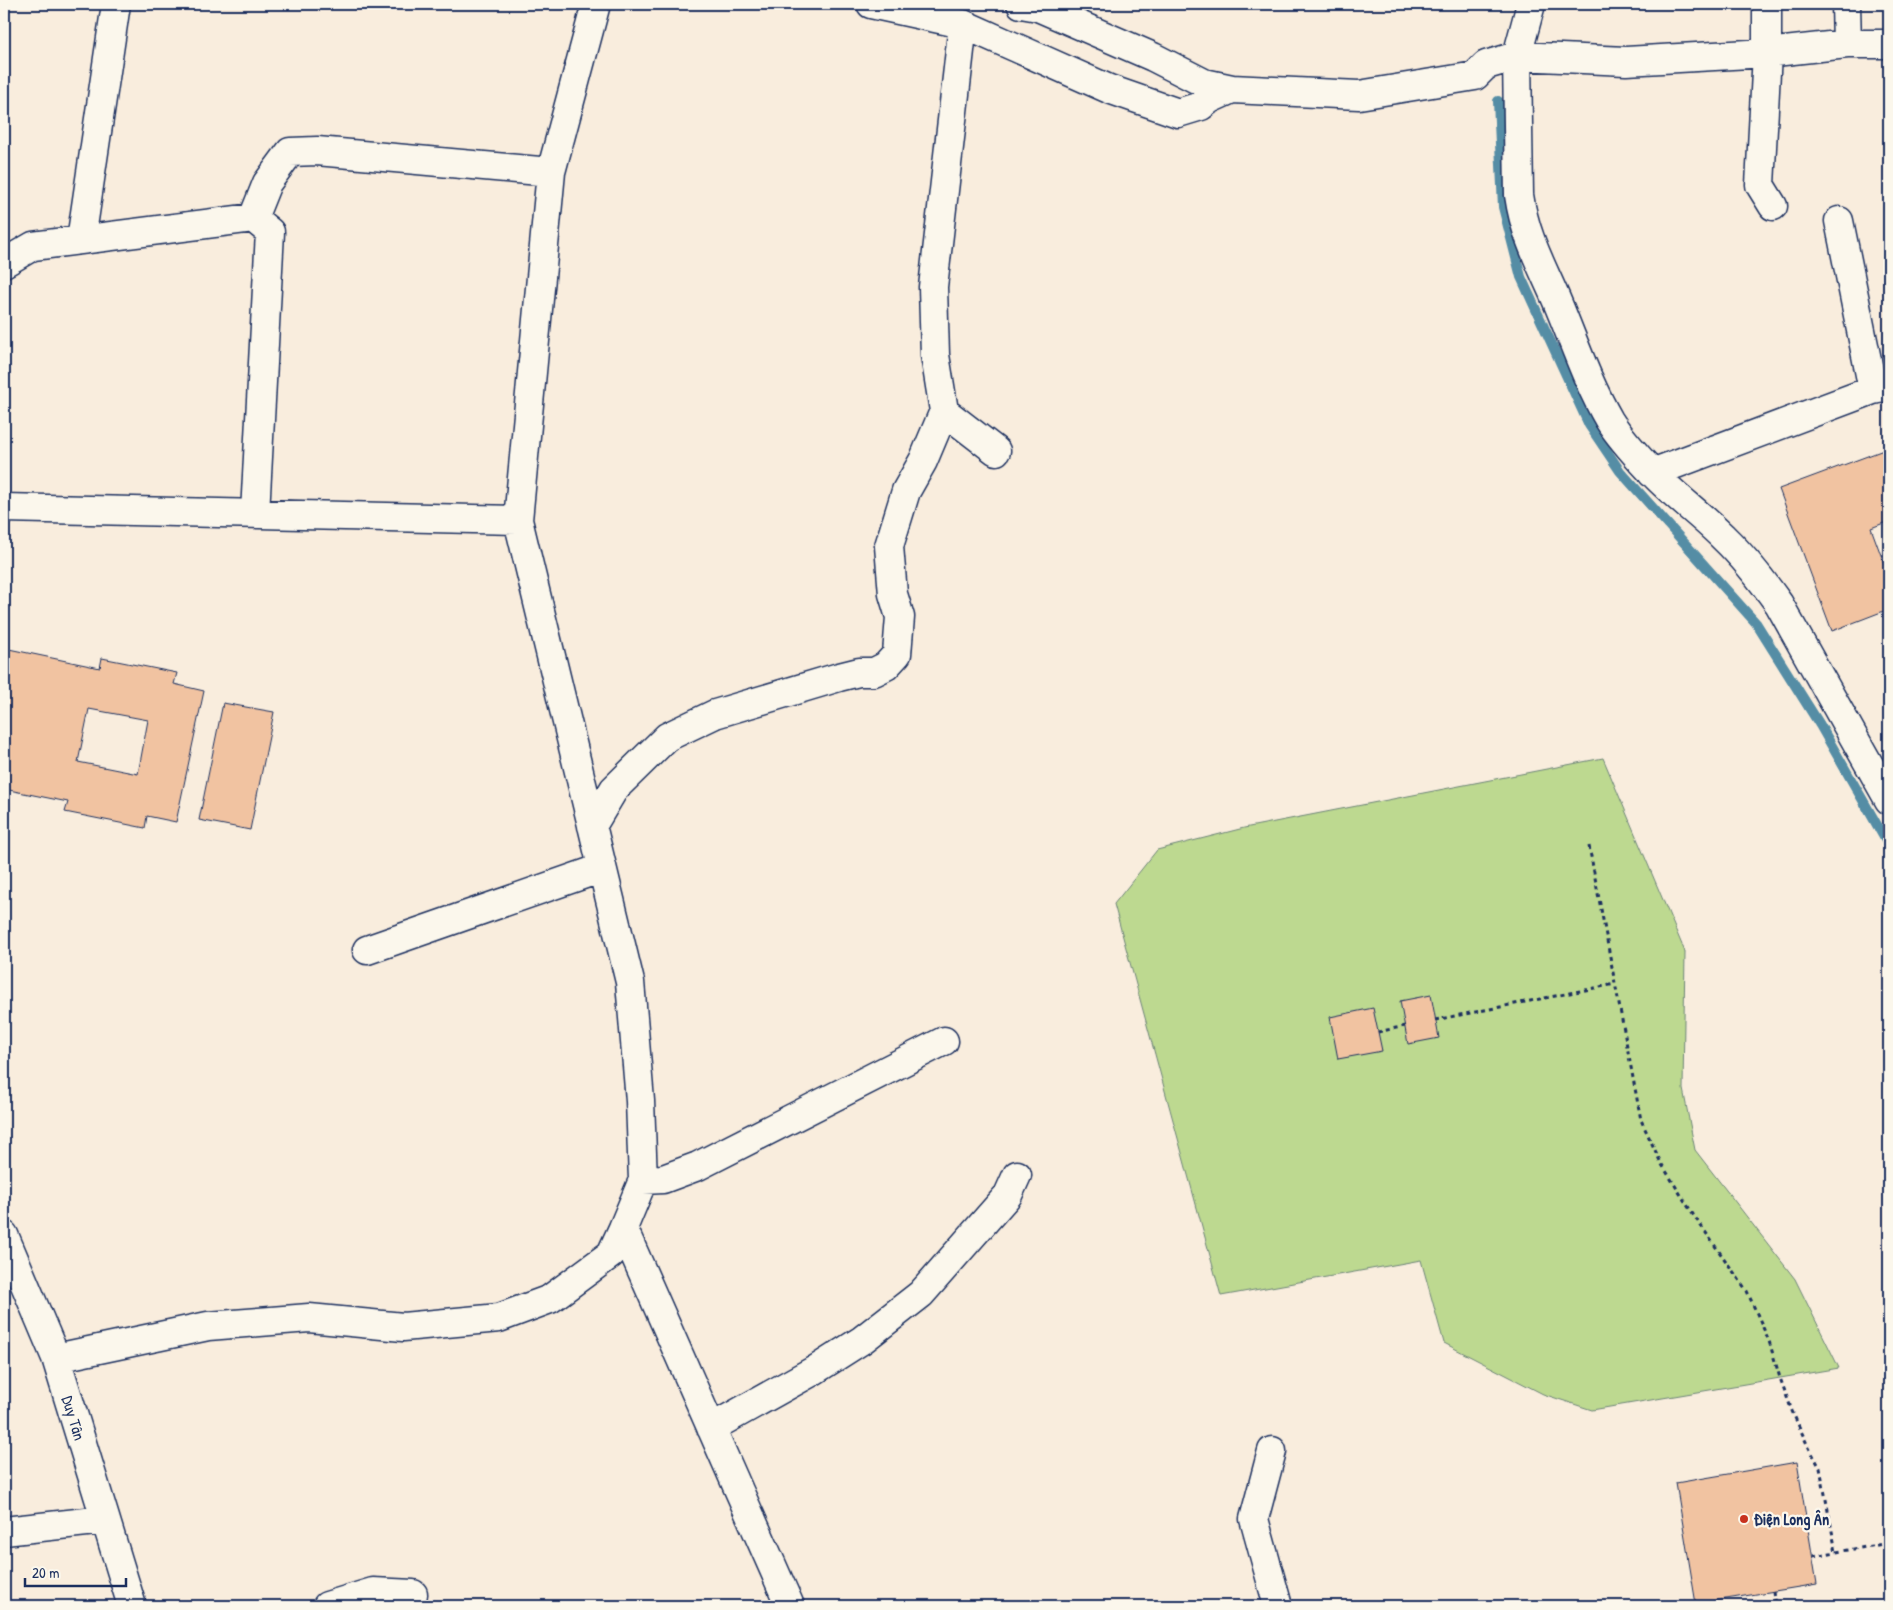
<svg xmlns="http://www.w3.org/2000/svg" width="1893" height="1610" viewBox="0 0 1893 1610" font-family="'Patrick Hand',sans-serif">
<style>
.green{fill:#bdd990;stroke:#6c8477}
.lines{fill:none;stroke-linecap:round;stroke-linejoin:round}
.stream{stroke:#558da5;stroke-width:10}
.building{fill:#f1c3a1;stroke:#1b2f5e;fill-rule:evenodd}
.minor-casing{stroke:#1b2f5e;stroke-width:31}
.path{stroke:#1b2f5e;stroke-width:3;stroke-dasharray:4 4;stroke-linecap:butt}
.minor{stroke:#fbf7ec;stroke-width:28}
.poi-dot{fill:#c8321e;stroke:#fbf7ec;stroke-width:2}
.labels{text-anchor:middle;stroke-width:4.5;stroke-linejoin:round;paint-order:stroke}
.street-label{font-size:16px;fill:#1b2f5e;stroke:#fbf7ec}
.poi-label{font-size:16px;font-weight:bold;fill:#1b2f5e;stroke:#fbf7ec;text-anchor:start}
</style>
<rect width="100%" height="100%" fill="#f9eddd"/>
<filter id="ink" filterUnits="userSpaceOnUse"><feTurbulence type="fractalNoise" baseFrequency=".02" numOctaves="2"/><feDisplacementMap in="SourceGraphic" scale="10" xChannelSelector="R" yChannelSelector="G"/><feConvolveMatrix kernelMatrix="1 2 1 2 8 2 1 2 1" color-interpolation-filters="sRGB"/></filter>
<g filter="url(#ink)">
<!-- green -->
<path class="green" d="M1603 758 1685 952 1683 1089 1695 1150 1795 1279 1839 1368 1592 1410 1543 1394 1444 1343 1421 1260 1221 1296 1114 904 1157 850 1244 828Z"/>
<g class="lines">
<!-- stream -->
<path class="stream" d="M1498 101 1503 207 1521 277 1589 425 1620 471 1756 623 1820 725 1889 846"/>
</g>
<!-- building -->
<path class="building" d="M1889 448V521L1871 528 1889 577V609L1832 631 1779 489Z
M4 648 100 668 102 658 177 673 174 684 204 691 176 822 147 816 145 828 65 812 68 802 4 789ZM89 709 148 720 138 774 78 762Z
M223 703 274 712 250 830 199 820Z
M1431 995 1439 1038 1408 1044 1400 1001Z
M1373 1008 1382 1051 1338 1059 1330 1017Z
M1797 1462 1817 1584 1696 1604 1676 1483Z"/>
<g class="lines">
<!-- minor casing -->
<g class="minor-casing">
<path id="minor" d="M596 4 551 172 518 520 630 982 640 1101 643 1180 623 1228 790 1606
M871 4 963 24 1109 89 1178 113 1201 106 1210 99 1232 89
M1021 4 1038 7 1153 57 1204 83 1232 89 1359 95 1475 76 1486 65 1517 56 1626 61 1767 53 1847 44H1889
M1531 4 1517 56 1519 195C1525 236 1540 262 1556 299 1573 339 1587 382 1609 420 1620 438 1636 455 1650 470 1672 494 1700 514 1723 537 1744 557 1762 580 1779 604L1889 800
M1767 4V53L1760 185 1773 206
M1846 4 1847 44
M963 24 933 287 935 355 944 411 996 451
M253 218 267 183 290 152 317 151 551 172
M1839 221 1873 390
M81 240 116 4
M4 263 33 246 253 218 270 232 255 513
M1652 473 1873 390 1889 387
M4 508 518 520
M592 826 614 789 667 737 715 714 839 677 859 672H874L886 666 897 654 900 617 893 594 889 546 906 491 923 461 944 411
M367 950 602 868
M643 1180 663 1179 698 1166 944 1041
M4 1235 56 1358 132 1606
M56 1358 208 1326 309 1318 403 1327 499 1318 550 1299 611 1254 623 1228
M711 1428 815 1370 862 1340 921 1294 1008 1195 1017 1175
M1272 1451 1254 1519 1278 1606
M4 1531 105 1520
M327 1606 373 1592 413 1594"/>
</g>
<!-- path -->
<path class="path" d="M1589 846 1641 1120 1661 1163 1694 1216 1747 1291 1769 1341 1780 1378 1792 1411 1807 1444 1820 1468 1836 1552
M1435 1020 1615 984
M1378 1032 1405 1026
M1813 1556 1889 1543
M1773 1591 1775 1606"/>
<!-- minor -->
<use href="#minor" class="minor"/>
</g>
</g>
<!-- markers -->
<circle class="poi-dot" cx="1744" cy="1519" r="5"/>
<g class="labels">
<!-- street labels -->
<g class="street-label">
<text transform="translate(74 1418) rotate(73)" y="6">Duy Tân</text>
</g>
<!-- poi labels -->
<g class="poi-label">
<text x="1754" y="1525">Điện Long Ân</text>
</g>
</g>
<!-- margin -->
<rect width="1893" height="1610" fill="none" stroke="#fbf7ec" stroke-width="20"/>
<rect x="10" y="10" width="1873" height="1590" fill="none" stroke="#1b2f5e" stroke-width="2" filter="url(#ink)"/>
<!-- scale -->
<path d="M25 1578v8h101v-8" fill="none" stroke="#1b2f5e" stroke-width="2.5"/>
<text x="32" y="1578" font-size="15" fill="#1b2f5e" stroke="#fbf7ec" stroke-width="4" paint-order="stroke">20 m</text>
</svg>
